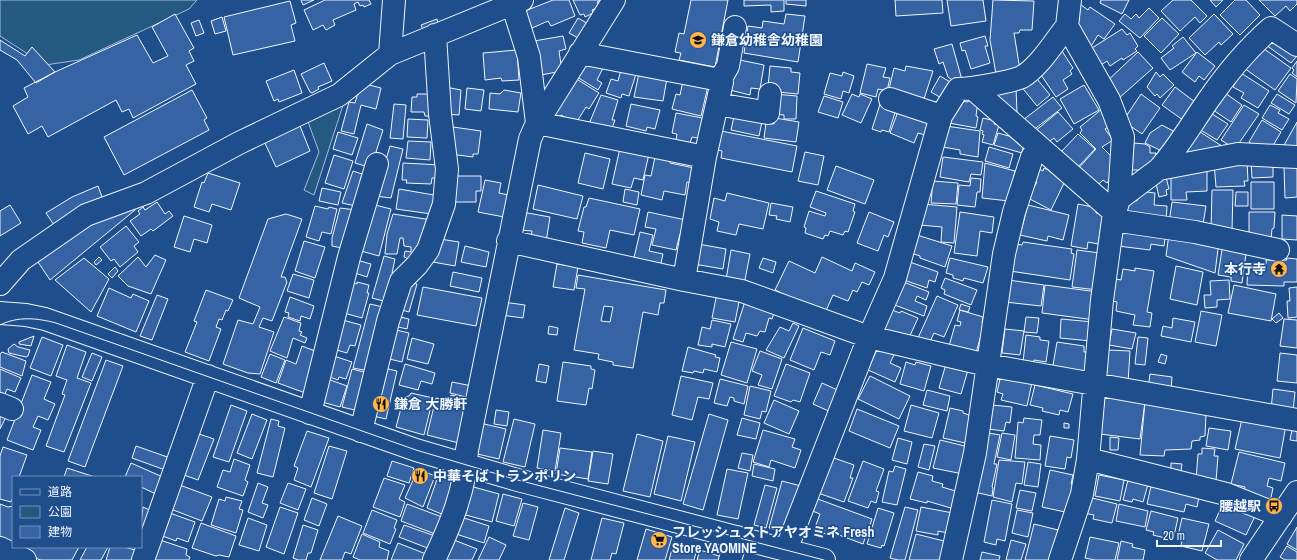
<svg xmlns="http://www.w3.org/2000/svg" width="1297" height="560" viewBox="0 0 1297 560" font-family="'Archivo Narrow','Noto Sans JP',sans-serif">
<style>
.green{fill:#245a82;stroke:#a8bbd7}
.building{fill:#3563a3;stroke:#f2f6ff;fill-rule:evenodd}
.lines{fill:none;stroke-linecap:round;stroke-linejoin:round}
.minor-casing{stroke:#f2f6ff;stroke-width:24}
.major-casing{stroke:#f2f6ff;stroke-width:24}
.minor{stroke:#1f4e8c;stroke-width:22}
.major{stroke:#1f4e8c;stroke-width:22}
.tram{stroke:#f2f6ff;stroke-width:1}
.labels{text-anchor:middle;stroke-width:3;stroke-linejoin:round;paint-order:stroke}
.poi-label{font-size:14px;font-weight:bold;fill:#f2f6ff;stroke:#1f4e8c;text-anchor:start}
</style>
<rect width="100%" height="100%" fill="#1f4e8c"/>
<!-- green -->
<path class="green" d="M0 0H197L189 9 79 60 45 65 0 36Z
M345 99 314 195 304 190 319 152 307 119Z"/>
<!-- building -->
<path class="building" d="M301 0H314L303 5Z
M325 0H369L371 4 364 7 363 5 360 6 358 2 354 4 356 10 333 20 335 25 326 30 323 25 313 30 304 10Z
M553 0H569L575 16 551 26 548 21 532 28 525 11Z
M573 0H601L597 2 600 7 592 10 593 13 585 17 584 14 580 15Z
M691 0H728L715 67 679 60 681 53 675 52 679 33 684 34Z
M744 0H784V11L771 12V5L744 6Z
M786 0H806V6L786 4Z
M895 0H942L943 13 896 16Z
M947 0H983L986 21 951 26Z
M993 0 1034 1 1032 30H1020L1019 33H1014L1020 70 996 74 990 40Z
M1101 0H1129L1122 14 1100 3Z
M1173 0H1191L1207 16 1200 23 1195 17 1180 31 1161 11Z
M1210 0H1223L1216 7Z
M1235 0H1246L1260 15 1240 35 1220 15Z
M1259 0H1297V4L1290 11 1286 6 1275 16Z
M290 1 296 23 291 25 295 41 233 55 224 17Z
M1080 4 1088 10 1090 7 1115 24 1104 39 1098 35 1090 48 1073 29 1080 19 1073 14Z
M1149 8 1159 18 1140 38 1119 21 1125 14 1131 19 1136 14 1139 18Z
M175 14 194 48 189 51 194 61 186 65 196 84 133 118 129 109 122 112 116 100 48 137 42 126 28 134 13 106 28 97 24 88 55 72 137 35 153 63 168 56 152 27Z
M786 14 805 16 798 62 744 53 748 26 762 28 763 21 784 24Z
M1214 14 1233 34 1221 45 1219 42 1205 55 1189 38Z
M222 17 226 31 215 34 211 21Z
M578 18 590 25 582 40 569 33Z
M1162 18 1179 34 1161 53 1144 36Z
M437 19 439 27 424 32 421 25Z
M199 20 204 33 196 36 191 23Z
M1122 29 1127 35 1130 33 1138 46 1135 49 1137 51 1123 60 1122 58 1110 66 1107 61 1095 69 1084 53Z
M563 36 566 49 559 51 562 71 541 75 534 41Z
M985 36 988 46H985L990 63 971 69 965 50 962 51 960 43Z
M1273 36 1297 56 1291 63 1266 45Z
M1183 37 1196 53 1170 70 1161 58 1174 48 1172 46Z
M0 40 25 56 32 47 55 72 36 83 17 60 0 50Z
M952 44 962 80 955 82 948 77 943 62 939 64 934 49Z
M1260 46 1291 68 1275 90 1244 68Z
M1060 48 1073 68 1070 71 1072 74 1063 80 1068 89 1056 97 1039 72Z
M517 50 519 80 502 81 501 78 485 80 483 53Z
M1138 52 1153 68 1118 99 1104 84Z
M1197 52 1215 66 1204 80 1199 76 1195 82 1182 72Z
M735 59 764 65 760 89 751 88 750 95 730 90Z
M586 60 605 64 597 80 602 83 598 90 577 77Z
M1297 61V77L1292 73 1294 70 1292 68Z
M324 63 332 81 318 87 319 89 312 93 310 92 301 74Z
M867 64 886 68 883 77 890 78 887 91 878 89 876 97 860 93Z
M622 66 637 71 629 96 622 94 621 98 606 93 611 79 618 81Z
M770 66 791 68V72L800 73 798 94 777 92 768 87Z
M906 66 933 71 924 99 889 89 894 68 905 71Z
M294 70 302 93 279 102 278 99 274 101 266 81Z
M843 72 854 76 849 93 843 91 841 99 824 94 830 73 842 76Z
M1156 72 1160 77 1163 74 1174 85 1160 98 1157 94 1155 96 1147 87Z
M639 73 667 78 663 101 634 97Z
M1241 73 1269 91 1258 108 1241 98 1244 93 1233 87Z
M1033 74 1050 95 1037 106 1020 85Z
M1290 74 1297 79 1296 103 1278 91Z
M940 76 952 83 943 99 931 92Z
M575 78 599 93 589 109 586 107 576 123 561 115 559 119 552 115Z
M683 81 708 86 701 116 672 109 676 94 680 95Z
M369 85 381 88 376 109 361 105 354 134 341 131 349 102 355 103 358 93Z
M1084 85 1099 110 1074 124 1060 99Z
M445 87 461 90 459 115 445 114Z
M1175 87 1199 105 1187 123 1162 105Z
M467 88 484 90 481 111 465 109Z
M1016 88 1017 112 1009 113 989 89Z
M192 90 207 118 204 120 209 130 124 175 104 137Z
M504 90 521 93 518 112 489 109 490 93 500 94Z
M1225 93 1242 105 1231 122 1213 110Z
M417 94H430L434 116H425L424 112H411L412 97H417Z
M774 94 797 96 796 119H784V115L772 114Z
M852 94 859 97 860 94 872 99 861 123 842 115Z
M1141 94 1160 108 1142 134 1123 121Z
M1277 94 1295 105 1289 114 1271 103Z
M601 95 618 100 612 120H615L611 131 589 124Z
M824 96 843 102 838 118 818 112Z
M1053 97 1062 108 1032 131 1023 120Z
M970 99 978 101 976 116 978 117 976 128 949 123 961 101 968 102Z
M881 101 897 106 889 132 882 130 881 132 872 129Z
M394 104 406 105 403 139 390 138Z
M631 104 660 110 655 129 647 127 646 131 626 126Z
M1244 105 1259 114 1235 149 1221 140Z
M1270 105 1280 110 1278 113 1289 119 1282 130 1262 118Z
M900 106 935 117 929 136 918 133 914 143 890 133Z
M1103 108 1110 126 1105 129 1113 140 1102 147 1112 157 1114 173 1107 183 1103 180 1095 188 1076 171 1096 149 1080 133 1082 130 1080 127Z
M735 112 763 117 759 136 731 130Z
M1058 112 1073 129 1057 142 1054 138 1045 145 1034 132Z
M1209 112 1228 124 1217 140 1199 129Z
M676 113 708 119 704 139 692 137 690 143 676 140 677 134 672 133Z
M775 118 799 122 796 142 764 138 766 123 774 124Z
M983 118 995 121 994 124 999 125 993 145 982 142 984 135 982 134 983 131 980 130Z
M408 119 428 120 427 138 407 137Z
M1262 120 1281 132 1271 149 1262 150 1249 142Z
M1297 122V152L1283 147Z
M367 124 383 130 376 152 379 153 376 163 372 168 355 163Z
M1162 125 1175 132 1164 152 1145 143 1150 133Z
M300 126 310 151 276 167 264 141Z
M946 126 980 131 978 157 960 154V150L943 147Z
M453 127 481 131 478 154H473V157L450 154Z
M1197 130 1225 148 1174 161Z
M721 131 797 146 792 172 721 158 722 151 718 150Z
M338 132 358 138 352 155 333 149Z
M998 133 1023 140 1024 144 1022 153 994 145Z
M1078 134 1095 149 1077 168 1061 152Z
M408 141 431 142 430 160 406 158Z
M1134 143 1145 144 1150 147V153H1156L1155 162 1147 170H1132Z
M390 146 403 149 391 198 375 196Z
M989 147 1013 154 1009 168 985 161Z
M620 148 649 154 643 180 634 178 631 188 612 184Z
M805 152 824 156 818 185 798 181Z
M585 153 610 159 603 189 578 183Z
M334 155 353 161 344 189 325 183Z
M655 157 670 160V163L694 168 691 183 687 182 685 195 664 191 662 200 641 195 645 175 651 176Z
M943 157 983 162 981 175 971 174 969 182 940 177Z
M1247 161 1248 181H1244L1245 186 1216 187 1214 162Z
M1251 162 1273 163V177L1252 178Z
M403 163 441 165 440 178H432L431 184 406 183 407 180H402Z
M985 163 1015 171 1009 201 982 198Z
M836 166 874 180 865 204 827 190Z
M1035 167 1043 171 1044 168 1066 179 1051 210 1028 198 1037 182 1030 178Z
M1284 167H1297V197L1285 198Z
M1207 168V191L1186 192 1187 200H1171V173Z
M353 171 362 174 360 181 367 184 360 207 342 203Z
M208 173 240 183 231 210 212 204 209 212 194 207 202 182 204 183Z
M453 176H481V191H476V202H453Z
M1166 177 1169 189 1166 190 1167 195 1159 197 1155 179Z
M971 178 981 179 980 192H977L975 207 957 205 959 185 970 186Z
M485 180 501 183 499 193 508 195 504 217 478 212Z
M933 181 958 183 956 204 931 203Z
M1251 182H1274V209H1251Z
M538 185 583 196 577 219 533 209Z
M98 186 102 197 54 225 46 213 72 197Z
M322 188 341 192 338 205 319 201Z
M399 189 434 195 432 214 396 209Z
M625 189 639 192 637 205 623 202Z
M1212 190H1233L1232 230H1211Z
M816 191 855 204 853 211 855 212 848 232 845 231 843 235 830 231 828 236 825 235 823 239 805 233 806 228 804 227 809 211 825 216 826 213 810 207Z
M1138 191 1155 193 1154 205 1167 206 1166 221 1126 217 1128 200 1137 201Z
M1236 192H1248V206H1235Z
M727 193 769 203 763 229 739 224 736 235 717 231 719 222 710 219 714 198 725 201Z
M589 198 640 209 634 235 610 230 606 248 582 243 584 232 578 231 584 207H586Z
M157 202 165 214 169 211 173 216 153 231 151 229 141 236 130 221 140 214 138 211 143 207 145 210Z
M1172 202 1206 206 1203 224 1169 223Z
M771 203 793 207 790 222 776 219 777 216 769 215Z
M371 204 391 209 379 256 361 251Z
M922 204 957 207 954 243 941 242 942 227 920 225Z
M1078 204 1097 208 1096 213 1103 214 1098 244 1088 242 1087 249 1071 246Z
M10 205 21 223 0 236V211Z
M133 205 135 210 50 280 36 259 82 228Z
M1028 205 1069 215 1063 240 1048 236 1047 241 1020 235Z
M315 206 328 209 329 207 337 209 331 234 322 232 319 241 306 237Z
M340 208 356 210 347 249 332 246V238Z
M522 212 550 217 546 242 531 240 532 231 519 230Z
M648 212 686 220 683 234H680L676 250 652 245 656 229 645 227Z
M869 212 894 222 888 237 884 235 878 251 857 243Z
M960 212 994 217 992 233 980 231 977 256 954 253Z
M1249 212H1275L1274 228 1272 229 1271 239H1249Z
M286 214 302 219 281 277H285L287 282 272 321 263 318 259 327 274 332 260 374 248 373 223 364 238 320 253 324 260 307 239 298 268 219Z
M393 214 432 220 416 262 404 257 405 251 411 252V247L404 246 403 238H400L397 254H385L387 234Z
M1282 215 1297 216V240L1282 239Z
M184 216 212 225 207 243 194 239 190 252 174 247Z
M126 226 139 242 134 246 138 252 120 267 114 259 111 261 100 247Z
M1120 227 1166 232 1164 246 1151 244 1150 250 1118 246Z
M640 232 653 235 649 251 663 254 660 267 633 262Z
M1169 234 1219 241 1215 273 1166 256Z
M917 235 952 246 945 267 920 258V256L911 253Z
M440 239 459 242 455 266 433 262Z
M304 241 325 247 315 278 295 271Z
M1023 242 1072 249 1071 253 1074 254 1070 280 1010 271 1014 244 1022 245Z
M1223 243 1247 246 1242 283 1231 281V277L1218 275Z
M698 244 726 249 723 269 694 264Z
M465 246 489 252 486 267 461 262Z
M731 250 750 254 743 290 725 286Z
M1077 250 1100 253 1098 290 1072 287Z
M155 255 166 260 151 294 128 286 118 276 138 257 146 267Z
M384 256 395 259 392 273 396 274 391 303 372 298Z
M99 257 102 260 96 265 94 262Z
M822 257 852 271 855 263 875 272 869 285 862 282 857 292 853 290 848 301 833 295 825 313 775 290 789 261 815 273Z
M84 258 109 279 91 312 55 280Z
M763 258 776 262 773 273 759 268Z
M950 258 988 267 983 283 964 278 963 281 953 278V275L946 273Z
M1286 258 1297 259V282H1284V286L1247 285 1248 263 1266 264V260H1287Z
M353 259 371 264 367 277 349 271Z
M907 261 938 272 935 282 929 280 927 288 901 279Z
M557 264 578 267 574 290 553 287Z
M1176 266 1203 272 1197 305 1170 299Z
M115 267 118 271 112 278 108 274Z
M1135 268 1154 271 1147 312 1152 313 1150 327 1133 325 1135 315 1116 311 1117 302 1112 301 1116 279 1121 280 1123 269 1135 271Z
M453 272 482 278 479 292 450 286Z
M293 274 314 280 309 298 287 291Z
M578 275 666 290 664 303H660L658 315 643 312 633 368 613 365V362L598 359 599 354 574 350 585 289 576 288ZM604 306 613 307 610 322 601 321Z
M945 278 977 290 971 305 944 294 945 290 941 288Z
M1008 280 1044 285 1041 306 1005 302Z
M1229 280 1230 299 1217 300V307L1205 308 1204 295H1211L1210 281Z
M406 281 417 284 409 312 398 309Z
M901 281 929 292 926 300 917 296 915 301 927 306 924 316 892 304Z
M357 282 369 285 367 293H369L362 318 344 313 353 283 357 284Z
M1045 285 1098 292 1095 320 1042 313Z
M1234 285 1276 294 1271 321 1228 313Z
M423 287 482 298 476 326 417 315Z
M1297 287V317L1288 318 1287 301H1290L1289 288Z
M109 288 131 298 133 294 149 301 136 332 97 316Z
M718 288 741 292 735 322 712 318Z
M206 290 233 300 228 311 226 310 222 320 219 319 216 327 221 329 209 361 185 352 197 322 194 321Z
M157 295 168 299 152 340 140 336Z
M937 296 958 305 944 337 934 333 929 344 918 338Z
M290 297 314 306 310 319 301 316 300 321 288 317 289 313 285 312Z
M746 298 776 307 772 319 769 318 765 332 760 331 757 336 746 333 743 342 733 339Z
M503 302 525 305 523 318 501 315Z
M370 304 383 307 369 371 353 368Z
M961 304 970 307 968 312 959 310Z
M892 310 900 313 901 311 918 318 908 340 883 329Z
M960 310 983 317 982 323 984 324 976 353 949 346 955 325 960 326 961 322 957 321Z
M1201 311 1222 315 1216 346 1195 342Z
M1279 313 1283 318 1276 323 1272 319Z
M396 316 409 319 407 329 394 326Z
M284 317 301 323 299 331 302 332 300 335 307 338 305 343 293 338 287 358 270 351Z
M1026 317 1039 318 1037 333 1024 332Z
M1173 318 1195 322 1191 342 1161 336 1163 326 1172 328Z
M339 319 361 325 355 346 350 345 347 353 333 349Z
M1061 319 1093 322 1091 341 1060 338Z
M1284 319 1297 320V348L1280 346Z
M712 320 731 324 725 347 712 344V347L698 345 702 327 710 329Z
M793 323 799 326 784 358 766 350 780 327 789 331Z
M549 326 558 328 557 335 548 334Z
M803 328 835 341 830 355 821 352 814 370 790 360Z
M392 329 409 333 402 362 385 358Z
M1005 329 1024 331 1020 355 1002 353Z
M1112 329 1136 333 1132 349 1109 345Z
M1026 335 1040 337V340L1049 341 1046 362 1034 360 1033 363 1023 362Z
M34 336 31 346 19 344V342Z
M42 337 63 345 51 376 30 368Z
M1138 337 1148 338 1145 365 1135 364Z
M412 338 434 344 428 364 407 359Z
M731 342 757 349 747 383 721 375Z
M1057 342 1084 346V352H1089L1086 375 1052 371Z
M14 344 18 347 30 350 28 356 26 357 9 353 8 349Z
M67 345 86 352 77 378 91 383 64 452 46 446 65 395 62 394 67 380 56 376Z
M302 346 323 354 308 394 278 383 286 360 296 364Z
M688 347 716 355 715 357 720 358 717 372 704 369 703 373 694 371 693 373 682 371Z
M878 347 894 355 890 363 901 368 895 382 868 370Z
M1108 350 1130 351 1128 383 1106 382Z
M760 351 782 359 772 389 758 385 762 375 752 371Z
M2 352 26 361 22 376 0 367V354Z
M92 353 102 357 92 381 82 377Z
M1280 353 1297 355V383L1277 381Z
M270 354 285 360 276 383 261 377Z
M1161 354 1167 356 1165 364 1158 362Z
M331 355 352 362 346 379 339 377 338 380 324 375Z
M106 360 123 366 85 467 68 461Z
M563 362 591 366V369L595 370 592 389 589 388 586 405 557 401Z
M906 362 915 365 916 362 931 366 924 391 900 384Z
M405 364 435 373 432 384 421 381 418 390 399 385Z
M539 364 549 366 546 383 536 381Z
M786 364 810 373 800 402 793 400 791 402 774 396Z
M946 364 968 370 961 394 939 388Z
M380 367 397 371 386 419 369 415Z
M0 369 21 378 15 392 7 389 4 396 0 394Z
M352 369 372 374 359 411 342 407Z
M1150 374 1172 377 1171 391 1148 389Z
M32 375 51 382 44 399 55 404 48 420 38 416 33 427 41 430 33 450 7 440Z
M1001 375 1032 382 1027 406 1001 400 1003 394 997 392Z
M681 376 713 383 709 399 698 397 692 420 672 415Z
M870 376 910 396 899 419 858 399Z
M322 377 347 386 340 407 315 400Z
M720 379 748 386 744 404 734 401V398L730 397 727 406 714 403Z
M452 382 472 386 470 398 450 393Z
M822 383 842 392 833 413 813 404Z
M1035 385 1073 394 1068 412 1060 410 1059 415 1042 411 1043 408 1030 405Z
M750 386 771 391 766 412 762 411 760 419 744 415Z
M1273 389 1295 392 1293 412 1271 410Z
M927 390 950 396 947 411 923 405Z
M411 393 433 398 424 435 396 427 404 397 409 396Z
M451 395 470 399 459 443 427 435 436 398 450 401Z
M1105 397 1145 402 1140 439 1100 434Z
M774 400 799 411 789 434 764 423Z
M1145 402 1206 414 1205 436 1200 437V440L1192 441 1191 449 1165 450 1164 456 1140 455Z
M231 405 247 411 229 462 213 457Z
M911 405 939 413 932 438 904 431Z
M992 405 1012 407 1010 423 1006 422 1004 431 988 429Z
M950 408 963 411V413L972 416 965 443 943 438Z
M857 409 899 426 890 448 849 431Z
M496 410 509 412 507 426 494 424Z
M0 412 7 415 0 429Z
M252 414 267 420 252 459 237 453Z
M709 414 728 420 703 510 683 504Z
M742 418 760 423 756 439 737 435Z
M1024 418 1042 420 1040 435H1034L1033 444 1041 445 1040 460 1015 458 1018 422 1023 423Z
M271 419 279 421 278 426 285 428 273 477 257 473Z
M514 419 535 424 525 467 503 462Z
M1242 419 1286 425 1280 458 1235 449Z
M480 423 506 429 499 459 473 453Z
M1064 423 1069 424V428H1064Z
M1293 425H1297V441L1290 440Z
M1209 428 1231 431 1228 450 1206 446Z
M543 430 561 433 555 471 537 468Z
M763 430 795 439 792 447 801 450 795 468 771 460 769 467 753 462Z
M307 431 329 438 311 487 294 480 298 468 294 466Z
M196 433 214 439 198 480 181 474Z
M988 433 1000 435 994 464H997L992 487 993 488 992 496 974 492Z
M1002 433 1015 435 1011 460 997 457Z
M637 434 663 441 650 497 623 491Z
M668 436 695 442 681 501 654 494Z
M1050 436 1074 440 1071 458 1067 457 1065 469 1045 466Z
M1110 437 1119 438 1118 450H1110Z
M898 438 912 442 907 464 892 460Z
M940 440 969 447 963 474 933 468Z
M924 444 935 446 929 470 918 467Z
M136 446 173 459 168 471 132 458Z
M329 446 347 451 332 499 314 493Z
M3 447 27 455 19 477H13V497L11 502 0 499V456Z
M560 448 592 452 588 479 556 474Z
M1202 448 1215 449 1214 456H1218L1216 481 1196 480 1198 454H1202Z
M593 451 613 454 608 484 588 481Z
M1239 452 1285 463 1281 481 1269 478 1267 486 1273 488 1270 502 1243 495 1245 487 1231 484Z
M742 453 753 455 750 471 738 468Z
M831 457 854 465 850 478H853L844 502 818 493Z
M234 459 250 465 245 480 248 482 243 496 217 487 223 470 230 472Z
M999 460 1025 462 1022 484 1016 483 1012 502 993 497Z
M392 461 414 468 409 483 387 476Z
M863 461 884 469 876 491 879 492 876 503 871 501 868 508 848 501Z
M1028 462 1041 464 1038 487 1024 485Z
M131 463 165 478 158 495 141 487V477H125Z
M1171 463 1182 464 1181 471H1171Z
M754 464 775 469 773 481 752 476Z
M895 466 906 469 897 505 882 502 889 471 893 472Z
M67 468 95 477H64Z
M418 469 435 476 423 507 405 498Z
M727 469 748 473 738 519 717 515Z
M1050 470 1073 475 1071 484 1075 485 1070 505 1067 504 1065 512 1042 507Z
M918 472 933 476 932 481 943 484 942 487 959 492 954 509 927 501V503L910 499Z
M1099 475 1124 480 1120 501 1095 496Z
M438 476 455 482 444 515 427 508Z
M1129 476 1149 481 1143 502 1133 499 1132 502 1123 500Z
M384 478 405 485 399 499 405 502 400 517 373 507Z
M782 481 801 486 784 532 769 528Z
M1152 482 1200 492 1197 507 1186 504 1184 512 1147 504Z
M258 483 268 487 262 503 268 505 263 518 248 512Z
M288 483 306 489 298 510 280 503Z
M177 484 212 497 202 521 168 508Z
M765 485 777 488 766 528 754 525Z
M470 486 499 494 492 522 462 514Z
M1020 490 1036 493 1032 511 1016 508Z
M503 494 522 499 514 526 496 521Z
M226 497 242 501 239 509 243 510 236 533 211 525 219 499 225 501Z
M1088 497 1117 504 1112 523 1093 519 1094 515 1084 513Z
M312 498 327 504 319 526 304 520Z
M815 498 872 519 863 544 831 532 829 535 814 530 820 514 810 510Z
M1225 499 1256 514 1246 535 1215 521Z
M992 500 1012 504 1005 541 997 539 996 545 984 542Z
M523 503 538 507 529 540 513 536Z
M0 504 8 507 13 506V547H79L72 560H41L38 559 0 541Z
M407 504 442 517 435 534 401 521Z
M1119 504 1148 511 1145 527 1116 521Z
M143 507 154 512 148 528 141 525Z
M280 507 298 513 284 554 266 547Z
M905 507 918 510 905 560H898L890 558Z
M921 507 953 513 948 533 938 531V535L916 531Z
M565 508 579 513 564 560H549Z
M878 508 894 513 884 546 882 545 881 548 867 544Z
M372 510 397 520 394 528 396 529 390 544 363 533Z
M1017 510 1033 513 1028 537 1012 533Z
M1151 511 1178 518 1173 540 1153 535 1154 532 1146 530Z
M167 512 195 522 188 542 177 538 176 541 160 535Z
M338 516 362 526 351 554 345 552 342 560H320Z
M461 517 489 526 484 543 456 534Z
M248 518 267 525 259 551 239 545Z
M602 518 624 523 616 554 612 553 610 560H591Z
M1182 518 1209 524 1202 551 1181 546 1182 541 1177 540Z
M201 523 236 536 229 557 219 555 216 556 192 548Z
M1034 524 1058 530 1051 560H1025Z
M303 525 318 530 311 553H308L306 560H298L293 558Z
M404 525 435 536 430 549 399 537Z
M1297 527V550L1287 544Z
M646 529 672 537 665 560H637Z
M1218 530 1244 544 1236 560H1217L1205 553Z
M362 534 380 542 379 547 389 551 387 560H388H360L353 557Z
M916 534 948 542 944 560H909Z
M489 537 506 545 499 560H478Z
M1090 537 1119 543 1115 560H1095L1085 558Z
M160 540 187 549 186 555 190 557 189 560H154Z
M454 540 477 549 472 560H445Z
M1011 540 1026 544 1021 560H1006Z
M1121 541 1133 544 1132 547 1145 550 1143 560H1117Z
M674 542 697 549 694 560H669Z
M398 543 426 554 423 560H391Z
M1287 546 1297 552V560H1285L1280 557Z
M87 547H108L101 560H80Z
M110 547H124L135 550 132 560H106Z
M700 550 725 558 724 560H697Z
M982 552 1000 556 999 560H980Z"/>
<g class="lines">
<!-- minor casing -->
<g class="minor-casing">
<path id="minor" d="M511 0 529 57 537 123 705 157
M580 53 720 80 722 82 705 157 684 280
M390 54 394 0
M720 80 728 66 735 27
M972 88 1115 213
M890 99 941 116
M717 104 768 113 770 94
M1159 169C1178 148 1192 123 1209 99 1227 73 1247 49 1271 28L1297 45
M1119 199 1159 169 1238 154 1297 157
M1113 220 1195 232 1278 250
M508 241 684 280 742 291 869 337 987 365 1297 420
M0 284 21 260 86 215 146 193 239 143 339 95 390 54 522 0
M0 313 26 315 45 319 416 450 514 479 824 560
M0 404 12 409
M310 413 349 257 377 164
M361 431 388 321 401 281 417 265 428 250 444 204 447 169 440 114 435 35
M1088 459 1226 494 1281 516
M0 548 25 560
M786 550 869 337 895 278 941 116 958 89C971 89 1011 82 1022 77 1040 66 1054 42 1067 26
M143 560 208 376
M434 560C450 526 466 489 467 450L530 139 537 123 614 0
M730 560 737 537
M951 560 975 453 1004 254 1014 212 1032 157 1039 147
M1060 560 1082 494 1088 459 1102 300 1113 220 1119 199 1123 137 1109 100 1067 26 1070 0"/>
</g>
<!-- major casing -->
<g class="major-casing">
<path id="major" d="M1251 560 1297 492"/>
</g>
<!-- minor -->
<use href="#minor" class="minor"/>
<!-- major -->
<use href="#major" class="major"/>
<!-- tram -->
<path class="tram" d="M0 325C18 316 37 318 56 323L416 450 514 479 824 560"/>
</g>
<!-- icons -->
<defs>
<g id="school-disc" transform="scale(0.9)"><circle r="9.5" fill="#ffb74d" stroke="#1f4e8c"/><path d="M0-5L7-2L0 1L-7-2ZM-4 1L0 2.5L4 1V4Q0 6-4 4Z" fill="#111"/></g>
<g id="temple-disc" transform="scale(0.9)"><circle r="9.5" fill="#ffb74d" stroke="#1f4e8c"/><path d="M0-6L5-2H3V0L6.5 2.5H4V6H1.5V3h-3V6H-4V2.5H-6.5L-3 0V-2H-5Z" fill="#111"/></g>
<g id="restaurant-disc" transform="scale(0.9)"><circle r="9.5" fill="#ffb74d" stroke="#1f4e8c"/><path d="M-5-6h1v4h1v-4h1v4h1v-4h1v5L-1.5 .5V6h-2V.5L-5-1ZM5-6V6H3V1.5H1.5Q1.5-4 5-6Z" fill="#111"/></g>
<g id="bus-disc" transform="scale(0.9)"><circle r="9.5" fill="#ffb74d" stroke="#1f4e8c"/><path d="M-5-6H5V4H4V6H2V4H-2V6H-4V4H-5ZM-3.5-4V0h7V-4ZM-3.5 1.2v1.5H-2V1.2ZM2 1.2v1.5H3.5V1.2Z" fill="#111"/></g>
<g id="supermarket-disc" transform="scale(0.9)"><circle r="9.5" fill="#ffb74d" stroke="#1f4e8c"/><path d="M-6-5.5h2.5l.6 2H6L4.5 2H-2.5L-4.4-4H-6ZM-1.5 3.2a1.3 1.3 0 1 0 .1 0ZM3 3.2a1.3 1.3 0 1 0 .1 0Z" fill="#111"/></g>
</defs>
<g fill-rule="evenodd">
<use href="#school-disc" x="698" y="40"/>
<use href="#temple-disc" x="1279" y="269"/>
<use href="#restaurant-disc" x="381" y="404"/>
<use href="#restaurant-disc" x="420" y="476"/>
<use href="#bus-disc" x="1274" y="506"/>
<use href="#supermarket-disc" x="659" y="540"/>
</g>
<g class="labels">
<!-- poi labels -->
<g class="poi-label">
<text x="711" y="45">鎌倉幼稚舎幼稚園</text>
<text x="1266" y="274" text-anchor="end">本行寺</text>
<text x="394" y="409">鎌倉 大勝軒</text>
<text x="433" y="481">中華そば トランポリン</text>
<text x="1261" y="511" text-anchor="end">腰越駅</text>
<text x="672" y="537">フレッシュストアヤオミネ Fresh<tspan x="672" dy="16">Store YAOMINE</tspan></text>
</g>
</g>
<!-- legend -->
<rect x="12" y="476" width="130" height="72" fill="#1f4e8c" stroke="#7391ba"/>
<rect x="20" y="489" width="20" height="6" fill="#1f4e8c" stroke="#7391ba"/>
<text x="48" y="496" font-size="12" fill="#f2f6ff">道路</text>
<rect x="20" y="506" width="20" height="12" fill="#245a82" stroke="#7391ba"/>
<text x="48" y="516" font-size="12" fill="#f2f6ff">公園</text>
<rect x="20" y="526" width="20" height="12" fill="#3563a3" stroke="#7391ba"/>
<text x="48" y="536" font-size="12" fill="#f2f6ff">建物</text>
<!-- scale -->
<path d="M1157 540v6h64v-6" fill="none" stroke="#f2f6ff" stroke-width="2"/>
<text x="1163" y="540" font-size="12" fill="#f2f6ff" stroke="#1f4e8c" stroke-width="3" paint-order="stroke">20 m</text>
</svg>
